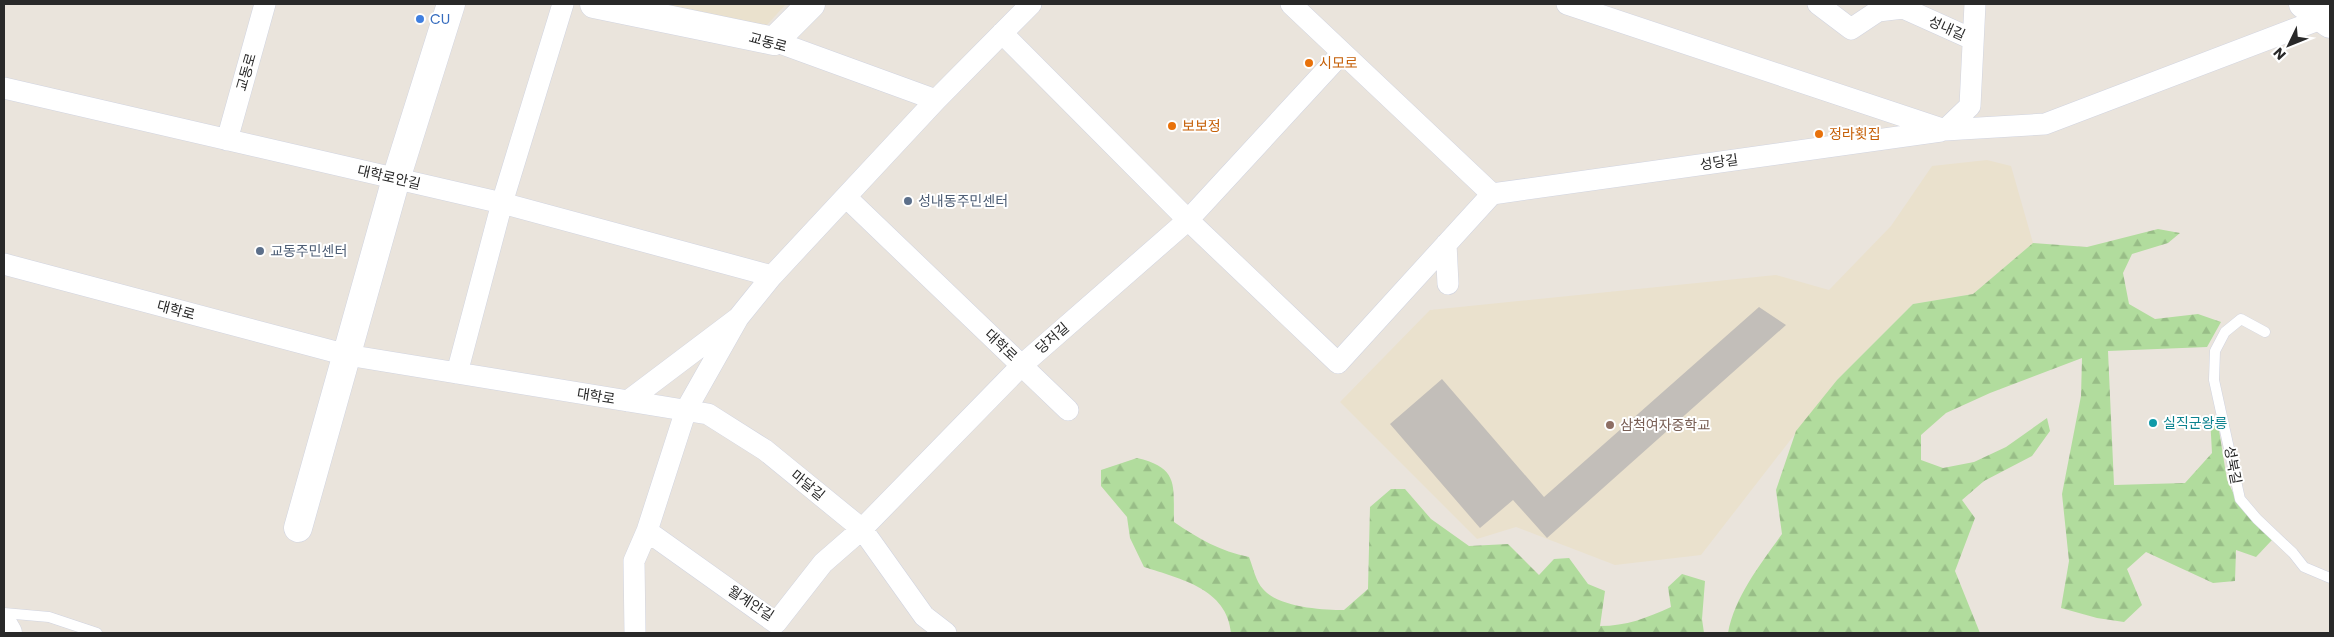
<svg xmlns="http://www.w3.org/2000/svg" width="2334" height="637" viewBox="0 0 2334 637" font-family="Poppins,'Noto Sans KR',sans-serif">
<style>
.education{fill:#eae1cd}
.forest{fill:url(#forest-firs)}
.building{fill:#c2beb9}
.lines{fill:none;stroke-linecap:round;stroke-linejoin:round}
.lane-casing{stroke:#d1d4e0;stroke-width:11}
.street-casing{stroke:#d1d4e0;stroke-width:22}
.secondary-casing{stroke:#d1d4e0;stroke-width:29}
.lane{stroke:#fff;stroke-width:10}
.street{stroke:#fff;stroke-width:21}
.secondary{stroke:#fff;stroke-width:28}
.shop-dot{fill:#3f7fe0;stroke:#fff;stroke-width:2}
.food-dot{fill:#e8710a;stroke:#fff;stroke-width:2}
.service-dot{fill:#5c6f8a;stroke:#fff;stroke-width:2}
.culture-dot{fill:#0f9aa8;stroke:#fff;stroke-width:2}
.education-dot{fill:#8d6e63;stroke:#fff;stroke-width:2}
.labels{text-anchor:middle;stroke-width:4;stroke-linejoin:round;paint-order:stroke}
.shop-label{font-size:14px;fill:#366cbe;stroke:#fff;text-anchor:start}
.street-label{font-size:14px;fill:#292929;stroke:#fff}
.food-label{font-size:14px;fill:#c56008;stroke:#fff;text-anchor:start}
.service-label{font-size:14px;fill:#4e5e75;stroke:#fff;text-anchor:start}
.culture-label{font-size:14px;fill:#0d838f;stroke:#fff;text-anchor:start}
.education-label{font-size:14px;fill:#785e54;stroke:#fff;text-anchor:start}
</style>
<defs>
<pattern id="forest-firs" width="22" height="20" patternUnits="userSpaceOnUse" patternTransform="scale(1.25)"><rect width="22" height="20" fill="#b1dc9d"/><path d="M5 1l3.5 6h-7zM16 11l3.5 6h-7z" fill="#98bd87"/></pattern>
</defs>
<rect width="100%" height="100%" fill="#eae4dc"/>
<!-- education -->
<path class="education" d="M656 4H786L766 26Z
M1987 160 2011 166 2033 243 1973 294 1913 304 1837 380 1701 555 1615 565 1516 527 1477 539 1340 402 1430 310 1776 275 1829 290 1891 226 1932 166Z"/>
<!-- forest -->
<path class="forest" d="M2158 229 2180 233 2168 243 2132 254 2123 273 2129 304 2155 319 2198 314 2221 322 2207 347 2108 351 2114 485 2185 483 2212 453 2210 417 2218 424 2227 480 2240 507 2272 540 2256 557 2236 550 2235 581 2213 583 2146 552 2127 569 2142 605 2124 622 2097 618 2061 608 2069 561 2062 494 2081 396 2082 358 1990 393 1946 413 1921 435V460L1943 468 1974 462 2006 447 2047 418 2050 431 2032 456 1984 481 1962 500 1975 518 1955 571 1980 633H1728C1735 596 1760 565 1782 534L1776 490 1796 431 1837 380 1913 304 1973 294 2033 243 2087 247Z
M1137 458C1180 468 1173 486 1174 522 1199 539 1220 551 1249 557 1253 567 1256 582 1263 589 1278 607 1322 610 1344 610L1368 589 1370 507 1391 489H1405L1431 519 1469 546 1508 544 1539 575 1554 559 1569 558 1588 584 1605 591 1600 626C1626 626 1647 618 1671 607L1668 587 1682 574 1705 581 1702 619 1704 633H1231C1227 589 1181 579 1144 567L1130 538 1127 517 1101 486V470Z"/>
<!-- building -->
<path class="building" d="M1759 307 1786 325 1547 538 1513 500 1480 528 1390 424 1442 379 1544 497Z"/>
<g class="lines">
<!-- lane casing -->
<g class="lane-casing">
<path id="lane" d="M2265 332 2241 319 2225 332 2215 351 2214 380 2240 499 2257 519 2293 553 2304 567 2330 578
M4 613 49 617 97 633"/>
</g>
<!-- street casing -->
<g class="street-casing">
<path id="street" d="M1291 4 1492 194 1941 131
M1567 4 1945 130 2045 124 2321 19 2330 10
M1818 4 1851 29 1878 11 1903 8 1972 39
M1002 33 1188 220 1338 363 1492 194
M774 41 936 100
M4 88 502 203 772 276
M1945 130 1970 106 1975 4
M227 140 265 4
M847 198 1068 410
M1446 244 1448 284
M4 264 347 355 708 414 765 450 862 529 924 616 946 633
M738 318 686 410 647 531 776 623 823 563 862 529 1022 365 1188 220 1342 53
M457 373 502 203 563 4
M628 401 738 318 772 276 936 100 1031 4
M635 633 634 561 647 531"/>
</g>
<!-- secondary casing -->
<g class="secondary-casing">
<path id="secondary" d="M594 4 774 41 811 4
M2303 4 2330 24
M298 528 396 179 451 4
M4 626 8 633"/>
</g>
<!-- lane -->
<use href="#lane" class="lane"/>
<!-- street -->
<use href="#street" class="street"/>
<!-- secondary -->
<use href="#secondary" class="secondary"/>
</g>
<!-- markers -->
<circle class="shop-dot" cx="420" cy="19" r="5"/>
<g class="food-dot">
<circle cx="1309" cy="63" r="5"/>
<circle cx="1172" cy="126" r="5"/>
<circle cx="1819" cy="134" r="5"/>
</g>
<g class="service-dot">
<circle cx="908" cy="201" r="5"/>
<circle cx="260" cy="251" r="5"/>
</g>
<circle class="culture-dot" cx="2153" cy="423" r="5"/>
<circle class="education-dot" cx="1610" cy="425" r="5"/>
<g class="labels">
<!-- shop labels -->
<g class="shop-label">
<text x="430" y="24">CU</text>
</g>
<!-- street labels -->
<g class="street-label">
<text transform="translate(1947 28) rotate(24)" y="5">성내길</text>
<text transform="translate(768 42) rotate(15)" y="5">교동로</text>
<text transform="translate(246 72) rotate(-74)" y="5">교동로</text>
<text transform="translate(1719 162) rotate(-8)" y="5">성당길</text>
<text transform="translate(389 177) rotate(13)" y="5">대학로안길</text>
<text transform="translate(176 310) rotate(15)" y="5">대학로</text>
<text transform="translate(1052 338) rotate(-41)" y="5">당저길</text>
<text transform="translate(1001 345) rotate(44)" y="5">대학로</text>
<text transform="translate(596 396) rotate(9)" y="5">대학로</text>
<text transform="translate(2233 465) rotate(79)" y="5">성북길</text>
<text transform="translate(808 485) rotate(39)" y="5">마달길</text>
<text transform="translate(751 603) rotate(33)" y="5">월계안길</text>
</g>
<!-- food labels -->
<g class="food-label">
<text x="1319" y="68">시모로</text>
<text x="1182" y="131">보보정</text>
<text x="1829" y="139">정라횟집</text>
</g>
<!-- service labels -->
<g class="service-label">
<text x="918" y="206">성내동주민센터</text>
<text x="270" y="256">교동주민센터</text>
</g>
<!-- culture labels -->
<g class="culture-label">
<text x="2163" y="428">실직군왕릉</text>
</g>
<!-- education labels -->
<g class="education-label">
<text x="1620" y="430">삼척여자중학교</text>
</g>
</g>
<!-- border -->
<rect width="2334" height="637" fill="none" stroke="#292929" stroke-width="10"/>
<!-- north arrow -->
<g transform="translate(2289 45) rotate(227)" stroke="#ffffff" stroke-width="4" paint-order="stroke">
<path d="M0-4L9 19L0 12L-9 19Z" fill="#292929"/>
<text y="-8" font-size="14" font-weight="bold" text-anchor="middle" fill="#292929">N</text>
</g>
</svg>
